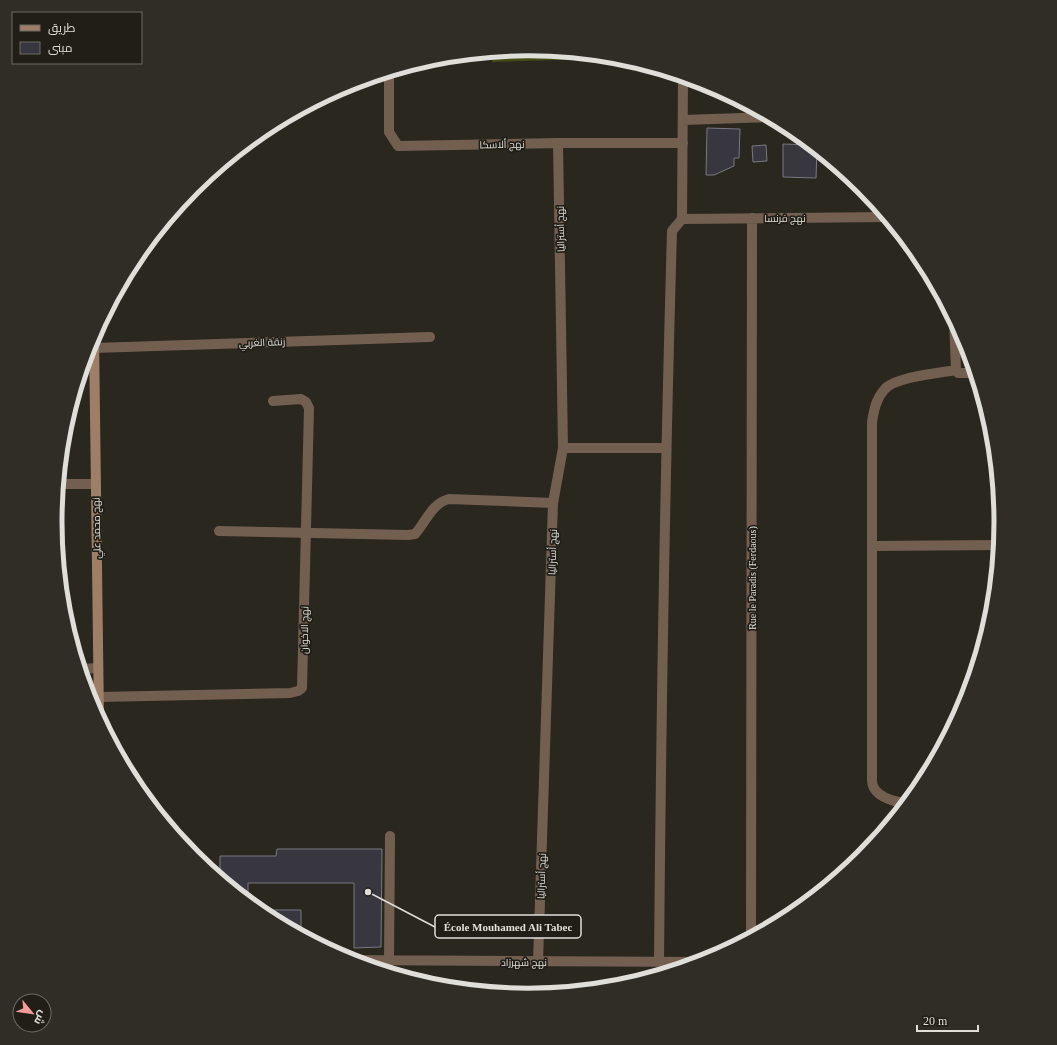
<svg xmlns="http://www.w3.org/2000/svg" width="1057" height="1045" viewBox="0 0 1057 1045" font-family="'Times New Roman',Cairo,serif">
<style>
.green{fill:#444a16}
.building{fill:#383740;stroke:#797882}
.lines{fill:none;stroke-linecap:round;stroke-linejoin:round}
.lane{stroke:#735f50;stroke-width:10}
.street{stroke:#735f50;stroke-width:10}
.secondary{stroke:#9e7e66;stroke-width:10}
.labels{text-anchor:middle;stroke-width:3.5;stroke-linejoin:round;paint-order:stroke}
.street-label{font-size:10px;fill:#e0ded9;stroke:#201e16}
.rim{fill:none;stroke:#e0ded9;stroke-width:5}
.leader{fill:none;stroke:#e0ded9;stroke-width:1.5}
.callout-dot{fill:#e0ded9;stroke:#201e16;stroke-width:1.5}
.callout{fill:#201e16;stroke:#e0ded9;stroke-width:1.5}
.callout-label{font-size:11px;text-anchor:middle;font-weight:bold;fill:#e0ded9}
</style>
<rect width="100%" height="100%" fill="#2a271f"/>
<!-- green -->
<path class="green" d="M529 49 621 58 492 62V53Z"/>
<!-- building -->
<path class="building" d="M707 128 740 129 739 158H734V166L714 175H706Z
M783 144 811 145 817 149 816 178 783 177Z
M766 145 767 161 753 162 752 146Z
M277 849H382L381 947 354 948V883H248V902L220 879V856H276Z
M257 910H301V935L265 916Z"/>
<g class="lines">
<!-- lane -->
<path class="lane" d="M59 484H95"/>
<!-- street -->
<path class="street" d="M389 72V132L398 146 558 143H683
M683 120 770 117
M682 219 887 217
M954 318 956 370
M94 348 430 337
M956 370 958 373H976
M563 448H665
M219 531 408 535 415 534C426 522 432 503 449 499L553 503
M872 546 1000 545
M81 669 98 668
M99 697 290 693 298 691 302 688 309 408 306 402 301 399 273 401
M908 803C898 803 879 798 874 788 872 785 872 781 872 778V422C874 410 876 399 884 390 894 377 939 373 956 370
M751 938 752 218
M347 960 702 962
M389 960 390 836
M538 962 553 503 563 448 558 143
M659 963C661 719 665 475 672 231L682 219 683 77"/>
<!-- secondary -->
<path class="secondary" d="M94 337 99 719"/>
</g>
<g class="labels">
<!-- street labels -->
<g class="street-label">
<text transform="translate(502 144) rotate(-1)" y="4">نهج ألاسكا</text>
<text x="785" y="222">نهج فرنسا</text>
<text transform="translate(560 229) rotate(-91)" y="4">نهج أستراليا</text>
<text transform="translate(262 342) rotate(-2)" y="4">زنقة الغربي</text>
<text transform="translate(96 528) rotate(-91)" y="4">نهج محمد علي</text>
<text transform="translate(552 552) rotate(-88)" y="4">نهج أستراليا</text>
<text transform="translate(752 578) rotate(-90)" y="4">Rue le Paradis (Ferdaous)</text>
<text transform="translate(304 630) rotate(-89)" y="4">نهج الاخوان</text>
<text transform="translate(541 876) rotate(-88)" y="4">نهج أستراليا</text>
<text x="524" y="966">نهج شهرزاد</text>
</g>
</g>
<!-- crop -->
<path d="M0 0H1057V1045H0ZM62 522a466 466 0 1 1 932 0a466 466 0 1 1-932 0Z" fill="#2f2d26" fill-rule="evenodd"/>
<path class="rim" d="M62 522a466 466 0 1 1 932 0a466 466 0 1 1-932 0Z"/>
<!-- callouts -->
<path class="leader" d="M368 892L435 927"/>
<circle class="callout-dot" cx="368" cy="892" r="4"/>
<rect class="callout" x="435" y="915" width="146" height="23" rx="4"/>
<g class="callout-label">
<text x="508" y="931">École Mouhamed Ali Tabec</text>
</g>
<!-- legend -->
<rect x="12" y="12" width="130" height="52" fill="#201e16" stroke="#6d6b64"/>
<rect x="20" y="25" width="20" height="6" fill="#9e7e66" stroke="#6d6b64"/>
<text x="48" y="32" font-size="12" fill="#e0ded9">طريق</text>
<rect x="20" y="42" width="20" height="12" fill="#383740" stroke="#6d6b64"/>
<text x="48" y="52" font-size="12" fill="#e0ded9">مبنى</text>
<!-- north arrow -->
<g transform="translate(32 1013) rotate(119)"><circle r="19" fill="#201e16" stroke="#6d6b64"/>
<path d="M0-3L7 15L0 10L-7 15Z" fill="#f59b99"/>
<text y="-6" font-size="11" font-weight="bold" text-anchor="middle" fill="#e0ded9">ش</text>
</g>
<!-- scale -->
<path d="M917 1025v6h61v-6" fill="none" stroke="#e0ded9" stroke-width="2"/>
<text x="923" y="1025" font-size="12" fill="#e0ded9" stroke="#201e16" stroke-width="3" paint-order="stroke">20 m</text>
</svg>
